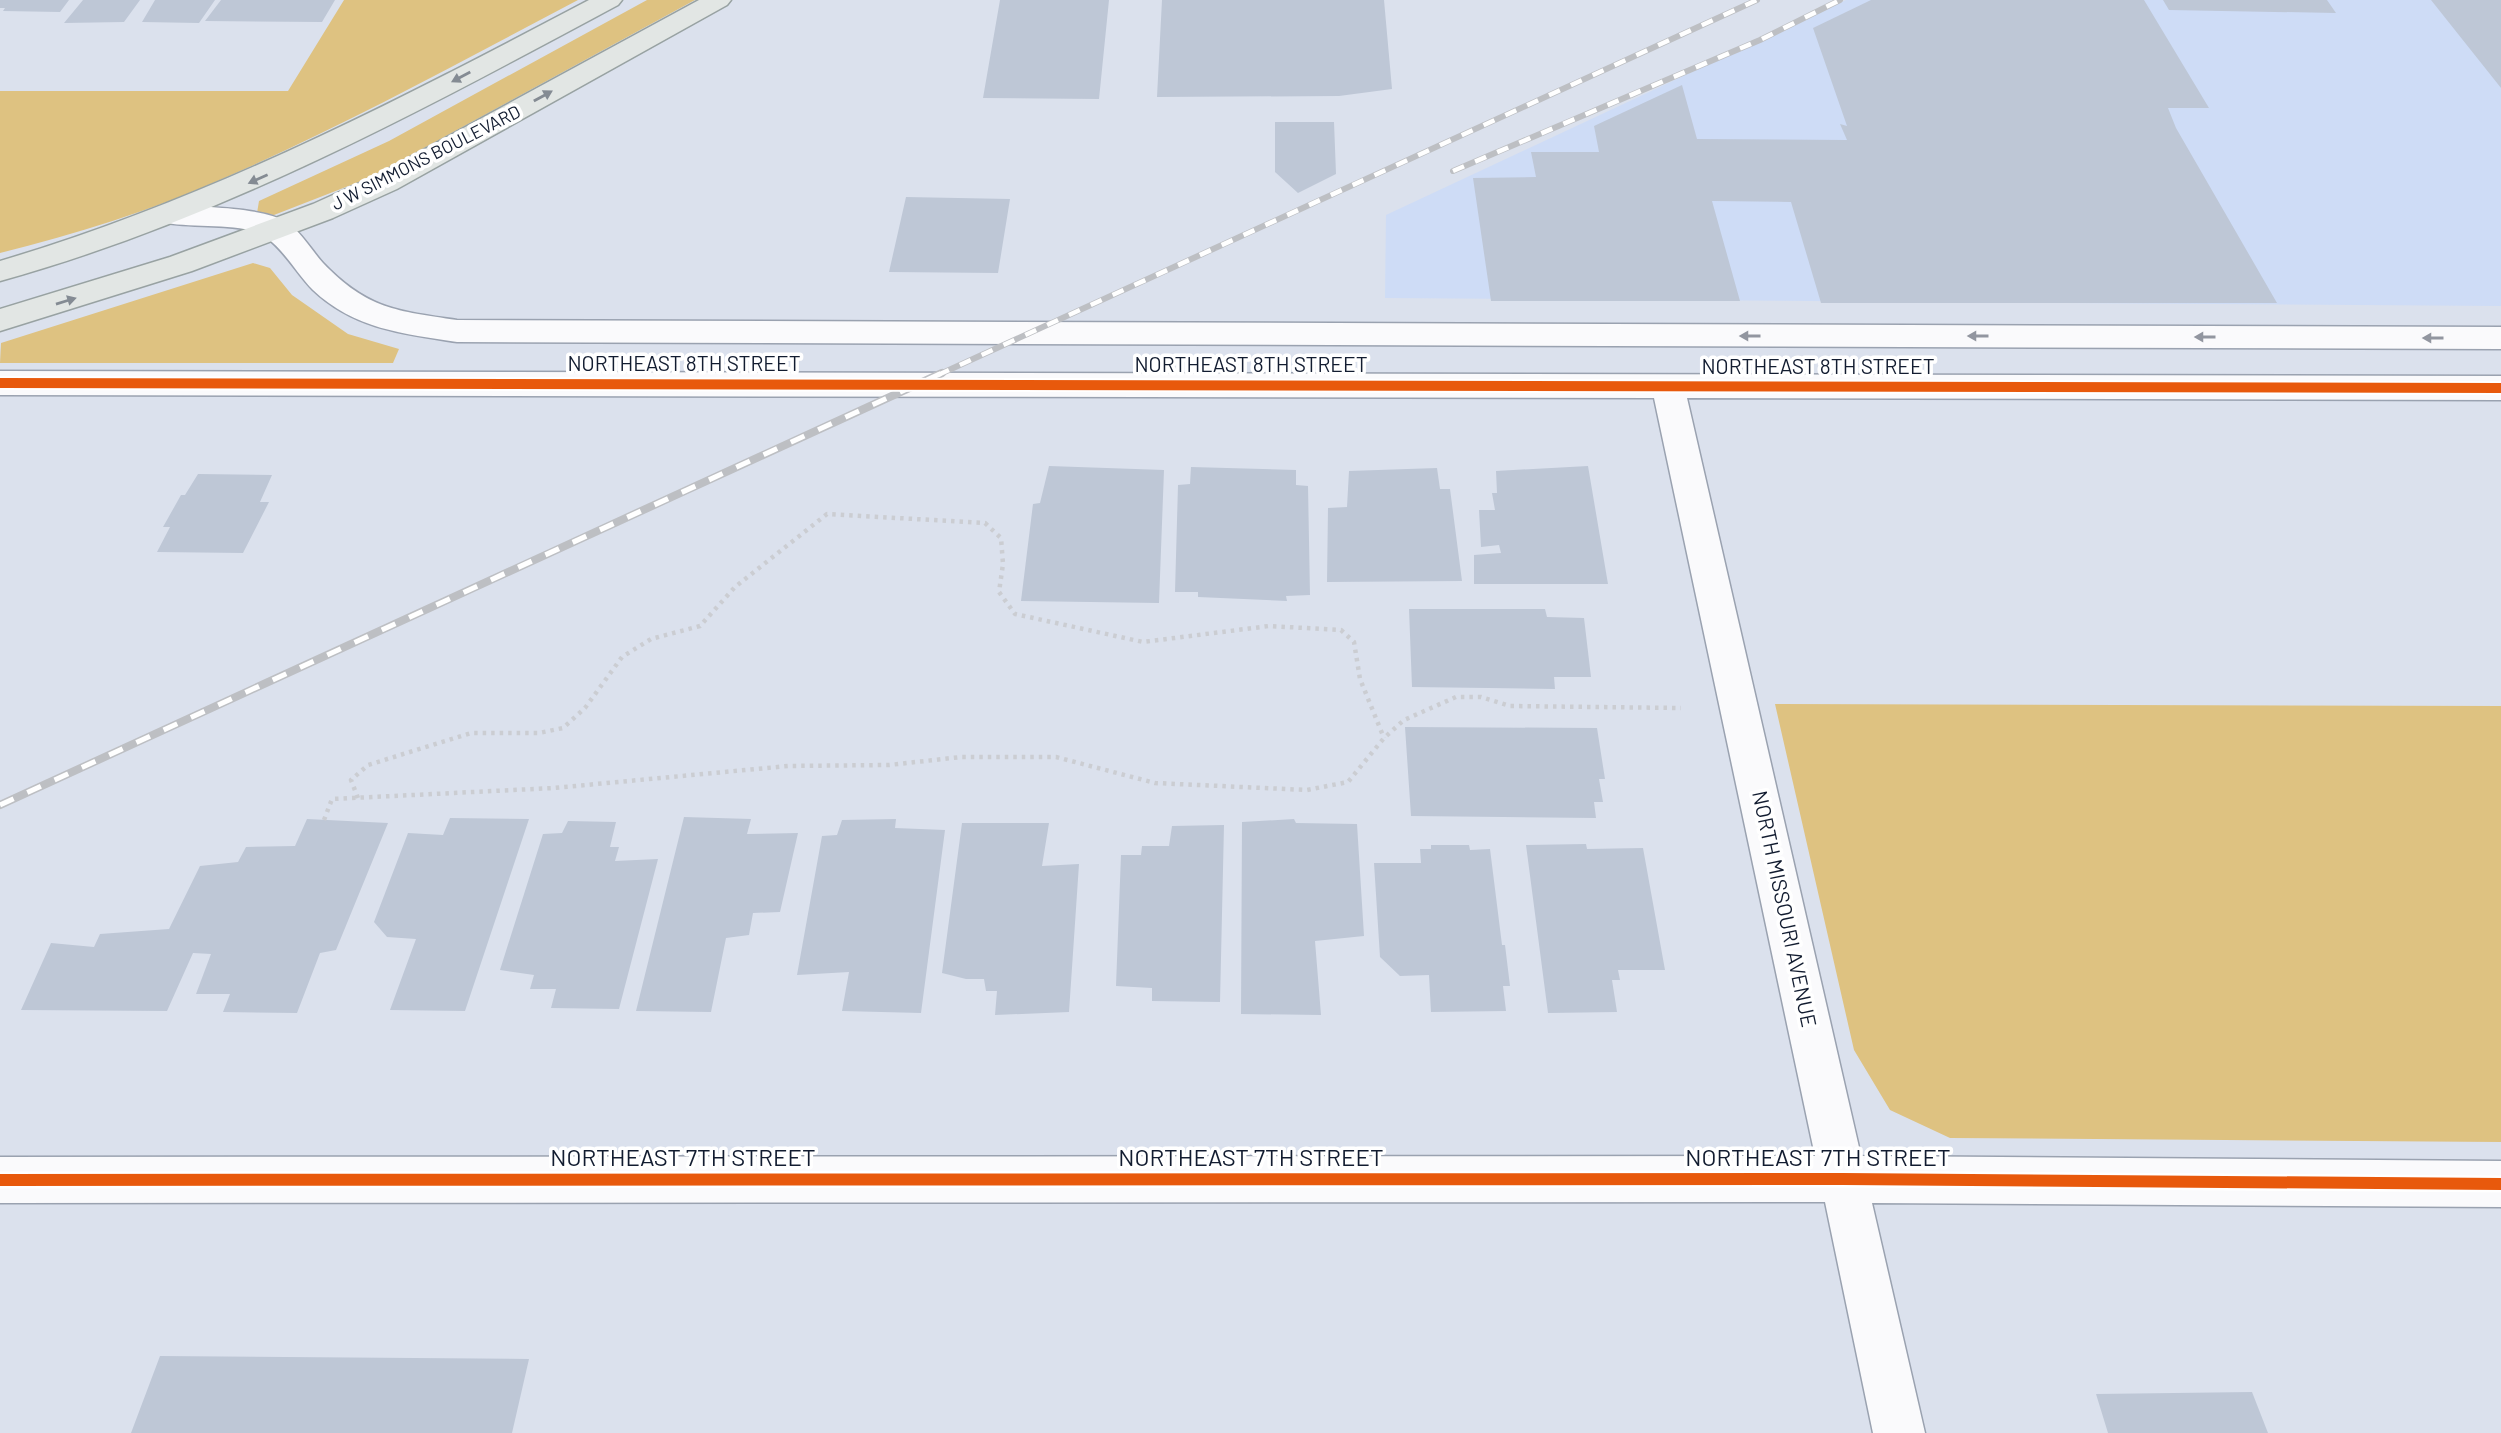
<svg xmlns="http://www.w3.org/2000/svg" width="2501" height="1433" viewBox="0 0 2501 1433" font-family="Barlow,sans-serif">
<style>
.built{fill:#cedcf6}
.green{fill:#dec281}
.building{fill:#bec7d6}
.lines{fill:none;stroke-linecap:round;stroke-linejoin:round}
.minor-casing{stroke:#9aa2b0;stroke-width:3}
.major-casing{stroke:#98a2a2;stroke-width:3}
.path{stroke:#cbcdd2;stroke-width:4.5;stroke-dasharray:3.5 5;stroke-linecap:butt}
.minor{fill:#fafafc;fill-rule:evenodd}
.major{fill:#e2e6e4;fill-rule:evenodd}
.rail-far1-casing{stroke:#bdbfc3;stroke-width:6}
.rail-casing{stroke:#bdbfc3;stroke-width:8}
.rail-far1{stroke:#fff;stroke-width:4.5;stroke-dasharray:12;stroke-linecap:butt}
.rail{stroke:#fff;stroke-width:5;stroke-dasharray:15;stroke-linecap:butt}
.cycleway-far1-casing{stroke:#fff;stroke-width:14}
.cycleway-casing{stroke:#fff;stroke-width:17}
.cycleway-far1{stroke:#e8590c;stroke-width:10}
.cycleway{stroke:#e8590c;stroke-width:12}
.oneway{fill:#848b93}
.oneway2{fill:#9296a0}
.labels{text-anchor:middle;stroke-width:7;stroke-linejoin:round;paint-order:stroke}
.far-street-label{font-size:18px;fill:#121c30;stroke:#fff}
.street-label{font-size:21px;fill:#121c30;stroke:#fff}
.near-street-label{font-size:24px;fill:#121c30;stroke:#fff}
</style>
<rect width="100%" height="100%" fill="#dbe1ed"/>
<!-- built -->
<path class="built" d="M1846 0H2501V306L1385 298 1386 215Z"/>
<!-- green -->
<path class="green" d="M344 0H578C460 62 344 126 222 179 151 211 75 234 0 253V91H288Z
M647 0H695L369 178 274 215 257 213 259 201 389 141Z
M253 263 270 268 292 295 348 334 399 349 393 363H0L1 343Z
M1775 704 2501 706V1142L1950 1138 1890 1110 1854 1050Z"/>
<!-- building -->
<path class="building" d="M0 0H69L60 12 3 11 5 8H0Z
M83 0H140L124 22 64 23Z
M155 0H215L199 23 142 22Z
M221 0H335L322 22 205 21Z
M1000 0H1109L1099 99 983 98Z
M1162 0H1384L1392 89 1339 96 1157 97Z
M1871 0H2144L2209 108H2168L2176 128 2277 303H1821L1791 202 1712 201 1740 301H1491L1473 178 1536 177 1531 152H1599L1594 126 1682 85 1697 139 1847 140 1840 124 1847 126 1813 28Z
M2163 0H2327L2336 13 2169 10Z
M2431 0H2501V88Z
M1275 122H1334L1336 174 1298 193 1275 172Z
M906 197 1010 199 998 273 889 272Z
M1049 466 1164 470 1159 603 1021 601 1033 504 1040 503Z
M1588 466 1608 584H1474V555L1501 553 1499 545 1481 547 1479 510H1495L1492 493H1497L1496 471Z
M1191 467 1296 470V485L1308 486 1310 595 1286 596 1287 601 1198 597V592H1175L1178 485 1190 484Z
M1437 468 1440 489H1450L1462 581 1327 582 1328 508 1347 507 1349 471Z
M198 474 272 475 260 502H269L243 553 157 552 170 527H163L181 495H185Z
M1409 609H1545L1547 617 1584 618 1591 677H1554L1555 689 1412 687Z
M1405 727 1597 728 1605 779H1599L1603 802H1594L1596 818 1411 816Z
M684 817 751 819 747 834 798 833 780 912 753 913 749 935 726 938 711 1012 636 1011Z
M450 818 529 819 465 1011 390 1010 416 939 387 937 374 922 408 833 443 835Z
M307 819 388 823 336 950 320 953 297 1013 223 1012 230 994H196L211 954 193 953 167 1011 21 1010 51 943 94 947 100 934 169 929 200 866 238 862 246 847 295 846Z
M896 819 895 828 945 830 921 1013 842 1011 849 972 797 975 822 836 837 835 842 820Z
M1294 819 1296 823 1357 824 1364 936 1315 941 1321 1015 1241 1014 1242 822Z
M568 821 616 822 610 847H619L615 861 658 859 619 1009 551 1008 556 989H530L534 975 500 970 543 834 562 833Z
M962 823H1049L1042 866 1079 864 1069 1012 995 1015 997 991H986L984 979H966L942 973Z
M1224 825 1220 1002 1152 1001V988L1116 986 1121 855H1141L1142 846H1169L1172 826Z
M1586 844 1587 849 1643 848 1665 970H1618L1620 980H1612L1617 1012 1548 1013 1526 845Z
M1431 845H1469L1470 850 1490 849 1502 945H1505L1510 986H1503L1506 1011 1431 1012 1429 975 1400 976 1380 957 1374 863H1421L1420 849H1431Z
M160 1356 529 1359 512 1433H131Z
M2252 1392 2268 1433H2108L2096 1394Z"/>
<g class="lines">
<!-- minor casing -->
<g class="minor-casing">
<path id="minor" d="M172 205C201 207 264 207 288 223 301 232 312 251 323 263 367 309 397 311 457 320L2501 327V349L457 342C404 334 354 329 313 290 297 274 285 251 267 238 246 221 189 229 162 222L157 215 162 208Z
M0 371 2501 376V400L1687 398 1861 1156 2501 1161V1207L1872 1203 1925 1433H1873L1825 1202 0 1203V1157L1815 1156 1654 398 0 395Z"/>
</g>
<!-- major casing -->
<g class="major-casing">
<path id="major" d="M589 0H622L618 5C418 112 220 220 0 281V261C210 199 397 101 589 0Z
M699 0H731L727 5 397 189 333 218 192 271 0 331V309L170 257 313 204 377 175Z"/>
</g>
<!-- path -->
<path class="path" d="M358 798 351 780 368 765 471 733H539L563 728 585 708 622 657 651 639 700 626 735 587 827 514 985 523 1001 538 1003 564 999 592 1015 614 1143 642 1269 626 1341 630 1354 642 1360 679 1384 738
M324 820 332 799 554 788 788 766 889 765 961 757H1056L1155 783 1307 790 1348 782 1384 738 1404 720 1456 697H1481L1510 706 1681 708"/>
<!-- minor -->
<use href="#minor" class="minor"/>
<!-- major -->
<use href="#major" class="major"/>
<!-- rail-far1 casing -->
<g class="rail-far1-casing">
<path id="rail-far1" d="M1453 171 1760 40 1840 0
M938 375 1757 0"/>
</g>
<!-- rail casing -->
<g class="rail-casing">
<path id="rail" d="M0 805 942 373"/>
</g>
<!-- rail-far1 -->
<use href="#rail-far1" class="rail-far1"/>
<!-- rail -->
<use href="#rail" class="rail"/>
<!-- cycleway-far1 casing -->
<g class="cycleway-far1-casing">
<path id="cycleway-far1" d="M0 383 2501 388"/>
</g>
<!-- cycleway casing -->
<g class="cycleway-casing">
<path id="cycleway" d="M0 1180 1843 1179 2501 1184"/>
</g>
<!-- cycleway-far1 -->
<use href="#cycleway-far1" class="cycleway-far1"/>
<!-- cycleway -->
<use href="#cycleway" class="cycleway"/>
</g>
<!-- one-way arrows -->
<defs><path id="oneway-solid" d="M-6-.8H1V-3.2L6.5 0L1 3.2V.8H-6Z" transform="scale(1.75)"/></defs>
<g class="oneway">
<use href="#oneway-solid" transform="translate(461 77) rotate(152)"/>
<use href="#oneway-solid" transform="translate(543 96) rotate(-29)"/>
<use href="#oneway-solid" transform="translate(258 179) rotate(156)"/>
<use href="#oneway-solid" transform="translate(66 301) rotate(-17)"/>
</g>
<g class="oneway2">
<use href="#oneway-solid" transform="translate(1750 336) rotate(-180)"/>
<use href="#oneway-solid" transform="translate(1978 336) rotate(-180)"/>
<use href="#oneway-solid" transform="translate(2205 337) rotate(-180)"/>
<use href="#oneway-solid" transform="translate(2433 338) rotate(-180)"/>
</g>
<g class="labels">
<!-- far-street labels -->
<g class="far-street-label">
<text transform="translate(426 158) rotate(-27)" y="6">J W SIMMONS BOULEVARD</text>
</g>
<!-- street labels -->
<g class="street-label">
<text x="684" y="371">NORTHEAST 8TH STREET</text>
<text x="1251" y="372">NORTHEAST 8TH STREET</text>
<text x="1818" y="374">NORTHEAST 8TH STREET</text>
<text transform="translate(1784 909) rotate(78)" y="7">NORTH MISSOURI AVENUE</text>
</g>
<!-- near-street labels -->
<g class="near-street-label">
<text x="683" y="1166">NORTHEAST 7TH STREET</text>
<text x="1251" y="1166">NORTHEAST 7TH STREET</text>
<text x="1818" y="1166">NORTHEAST 7TH STREET</text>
</g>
</g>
</svg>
